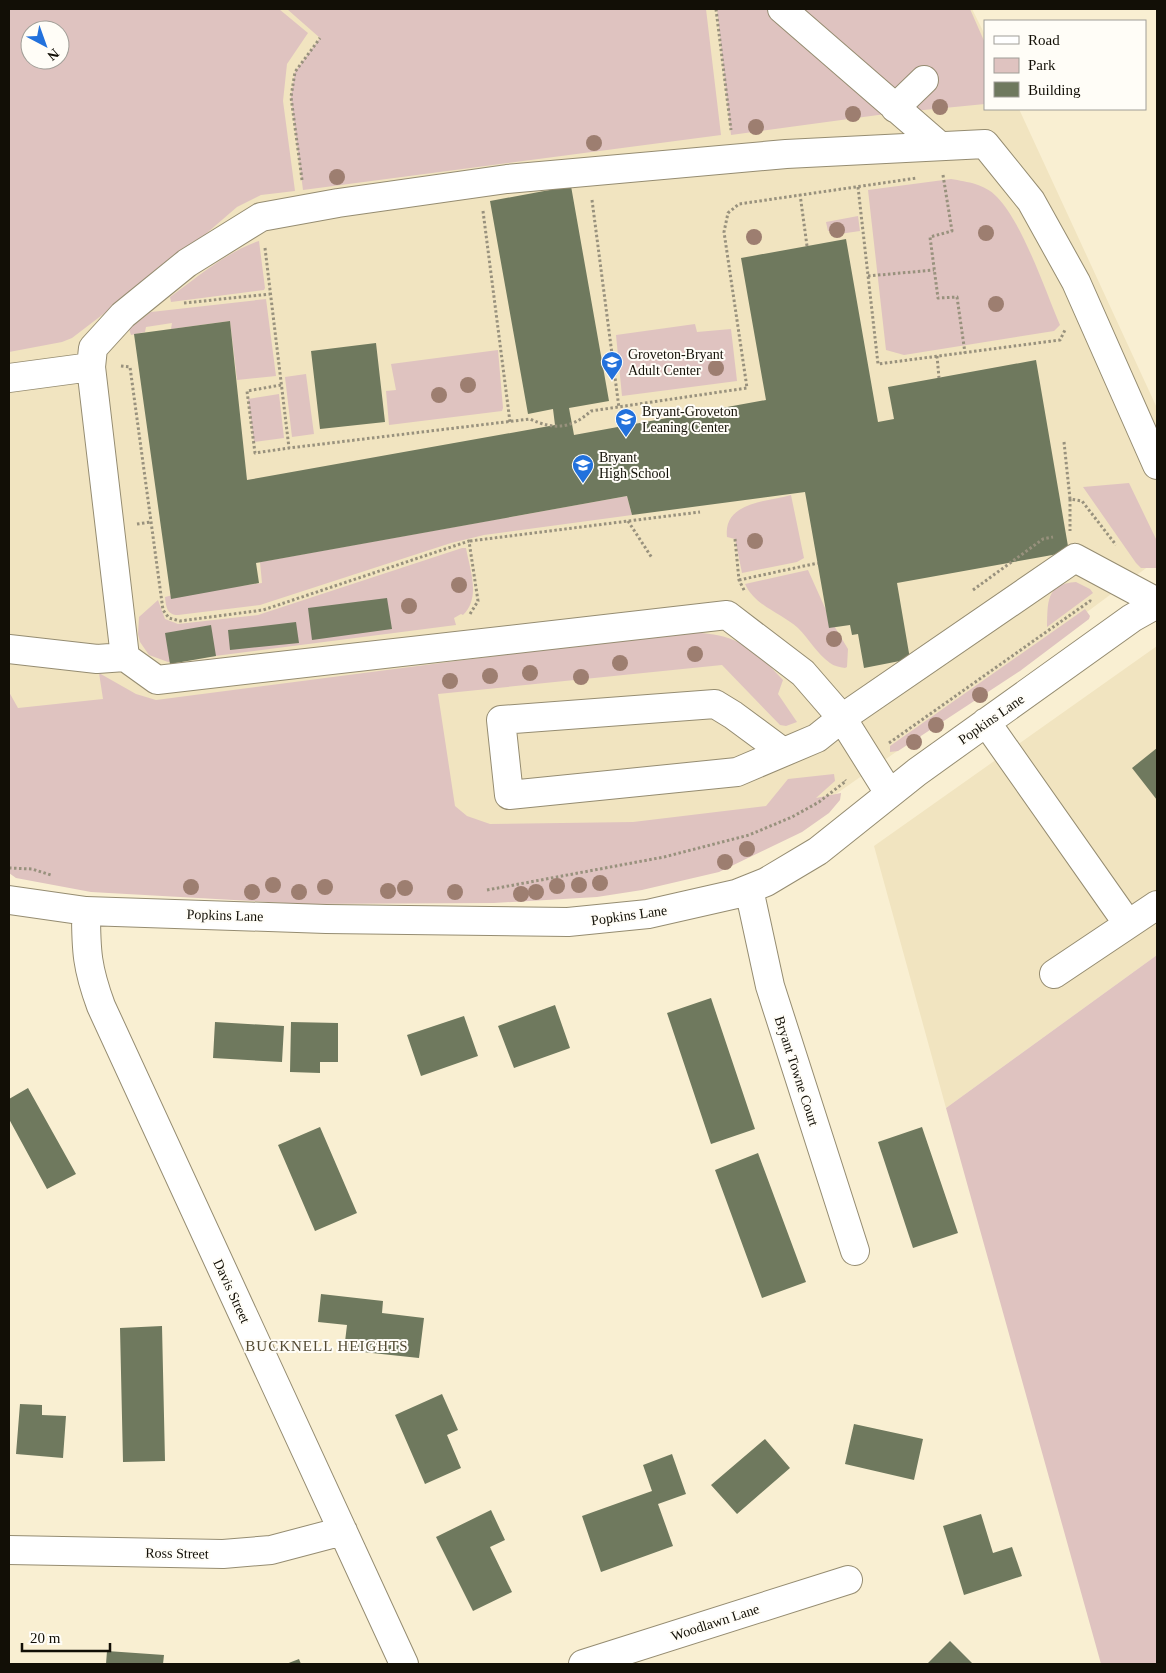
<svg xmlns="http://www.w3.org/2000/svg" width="1166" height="1673" viewBox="0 0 1166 1673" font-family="'Times New Roman',serif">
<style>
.built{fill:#f1e4c0;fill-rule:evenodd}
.green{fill:#dfc3c0;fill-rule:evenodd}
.building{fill:#6f795e}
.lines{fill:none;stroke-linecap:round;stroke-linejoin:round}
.minor-casing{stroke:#958c71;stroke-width:30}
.path{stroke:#98917d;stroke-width:3;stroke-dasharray:2.5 2.5;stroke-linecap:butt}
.minor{stroke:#fff;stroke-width:28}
.tree{fill:#9d7e70}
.labels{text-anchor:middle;stroke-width:4;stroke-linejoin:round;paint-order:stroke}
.poi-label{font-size:14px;fill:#120f06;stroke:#fffdf7;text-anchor:start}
.street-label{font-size:14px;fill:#120f06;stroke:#fffdf7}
.neighbourhood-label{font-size:15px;letter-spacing:1px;fill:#534a32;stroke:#fffdf7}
</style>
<rect width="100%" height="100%" fill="#f9efd2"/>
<!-- built -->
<path class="built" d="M9 9H972L985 35V109H1019L1157 408V560L943 719 816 808 681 864 9 739ZM30 30H60V60H30Z
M1157 646V955L946 1108 874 846Z"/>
<!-- green -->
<path class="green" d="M9 9H279L308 33 287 64 283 101 295 191 261 195 237 207 186 251 72 338 62 342 9 352ZM30 30H60V60H30Z
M287 9H706L721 135 303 190 291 97 295 72 320 38Z
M717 9H970L985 43V104L893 113 731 135Z
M951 179C968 182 985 184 997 197 1023 224 1045 290 1060 325L1054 331 904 355 886 350 868 190Z
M858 216 860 231 832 235 831 231H828L826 222Z
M259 241 265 288 264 290 171 302 170 297C198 277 226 252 259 241Z
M266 299 276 376 237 380 230 321 171 329 172 323 146 327 145 332 131 335 129 329 151 312Z
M695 324 697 332 731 329 737 381 622 396 616 335Z
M498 350 503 408 502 411 389 425 386 391 396 390 391 364Z
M306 374 314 434 292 437 285 377Z
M279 394 284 438 254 442 248 399Z
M1129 483 1157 541V568H1141L1136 563 1083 487Z
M791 495 804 558 797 562 742 573 735 539 727 537C723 502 766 502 791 495Z
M627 496 632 515 484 535 451 543 260 605 178 615C167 615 166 607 165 597L169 596 262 583 260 562Z
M462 548H466C470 570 481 598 463 615L461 614 454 618 456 625 168 662 149 655 140 642 138 634 139 617 158 600 165 619 178 624 258 615Z
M808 570 830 619 848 649 847 667 845 668C839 667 834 666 830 663 817 654 809 639 798 628 781 613 755 606 745 584Z
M1076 582 1090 589 1093 593 1047 627C1048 603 1045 584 1076 582Z
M1085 609 1090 616 1089 619 1020 671 898 751 890 752V746Z
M680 632C733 633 747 641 783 680L778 694 797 722 786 726 780 725 722 665 438 694 455 806 467 816 490 824 633 822 766 806 788 779 834 774 835 781 816 798 841 793 840 800 829 813 802 832 719 872 642 890 597 897 494 903 303 904 91 892 16 878 9 873V692L18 708 103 699 99 673 136 694 156 700Z
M1157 955V1664H1101L946 1108Z"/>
<!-- building -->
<path class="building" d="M571 186 609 401 569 408 574 435 766 400 741 258 846 239 878 422 894 419 888 387 1036 360 1069 552 897 583 910 659 864 668 858 634 852 635 850 625 829 628 805 492 632 515 627 496 256 563 259 583 171 599 134 334 230 321 247 480 555 425 553 409 528 414 490 201Z
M376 343 385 422 320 429 311 351Z
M387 598 392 629 312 640 308 608Z
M296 622 299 643 230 650 228 630Z
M211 625 216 656 170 664 165 633Z
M1157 748V800L1132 768Z
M711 998 755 1129 711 1144 667 1013Z
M555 1005 570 1048 514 1068 498 1026Z
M464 1016 478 1056 421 1076 407 1035Z
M215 1022 284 1026 282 1062 213 1058Z
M291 1022 338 1023V1062H320V1073L290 1072Z
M28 1088 76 1174 47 1189 9 1119V1099Z
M320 1127 357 1213 315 1231 278 1145Z
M922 1127 958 1233 913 1248 878 1142Z
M758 1153 806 1282 762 1298 715 1170Z
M321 1294 383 1301 382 1313 424 1318 419 1358 344 1350 347 1325 318 1322Z
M162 1326 165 1461 123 1462 120 1328Z
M442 1394 458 1430 447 1435 461 1468 425 1484 395 1415Z
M20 1404 42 1405V1415L66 1416 63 1458 16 1454Z
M854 1424 923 1439 914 1480 845 1464Z
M765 1439 790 1468 737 1514 711 1485Z
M672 1454 686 1494 658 1504 673 1546 601 1572 582 1516 652 1491 643 1465Z
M491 1510 505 1540 490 1547 512 1592 473 1611 436 1537Z
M981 1514 993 1553 1012 1547 1022 1576 964 1595 943 1526Z
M950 1641 973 1664H927Z
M107 1651 164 1655 163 1664H106Z
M299 1659 301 1664H286Z"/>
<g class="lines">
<!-- minor casing -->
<g class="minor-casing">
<path id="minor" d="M782 9 940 146
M895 108 924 80
M9 378 91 367
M9 649 97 659 125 657 157 680 727 615 803 673 842 718 889 793
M125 657 91 367 93 348 123 315 187 263 261 217 338 203 507 179 786 154 985 144 1031 201 1076 282 1157 465
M986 722 1128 924
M783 752 733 715 715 704 501 720 509 795 737 772 817 738 842 718 1075 558 1157 602
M749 889 770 986 855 1251
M9 900 86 911 326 919 568 922 648 914 736 894 766 882 818 851 917 772 1132 618 1157 604
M86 911C86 951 87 968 101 1006L404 1664
M1054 974 1157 905
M9 1550 223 1554 271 1550 343 1531
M583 1664 848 1580"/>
</g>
<!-- path -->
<path class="path" d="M716 9 731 130
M943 175 952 231 930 237 938 298 957 297 965 353
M302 180 291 97 295 72 320 38
M858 187 878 364 1060 340 1065 330
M800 194 807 246
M592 200 619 408
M483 211 510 422
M265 248 289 448 530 419C554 430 571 429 591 411L747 388 724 232 728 213 739 204 917 178
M868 276 934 270
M184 303 270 294
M937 356 939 378
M121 366 130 367 163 610 169 618 180 621 263 610 469 541 478 601 470 614
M281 385 247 391 255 453 289 448
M1064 442 1070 499 1082 501 1116 545
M1070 499V531
M628 521 652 558
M137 524 151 522
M735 539 739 580 745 592
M470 541 700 512
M739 580 818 563
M973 590 1043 539 1053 537
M889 743 1090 601 1093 602
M9 868 32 869 51 875
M487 890 664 857 749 835 792 817 819 802 846 781 845 780"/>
<!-- minor -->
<use href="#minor" class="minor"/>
</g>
<!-- trees -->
<g class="tree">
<circle cx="940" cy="107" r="8"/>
<circle cx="853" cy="114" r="8"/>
<circle cx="756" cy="127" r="8"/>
<circle cx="594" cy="143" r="8"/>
<circle cx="337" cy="177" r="8"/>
<circle cx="837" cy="230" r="8"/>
<circle cx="986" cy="233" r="8"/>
<circle cx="754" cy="237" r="8"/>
<circle cx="996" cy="304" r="8"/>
<circle cx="716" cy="368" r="8"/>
<circle cx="468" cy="385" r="8"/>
<circle cx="439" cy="395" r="8"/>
<circle cx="755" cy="541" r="8"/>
<circle cx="459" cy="585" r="8"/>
<circle cx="409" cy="606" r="8"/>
<circle cx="834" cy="639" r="8"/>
<circle cx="695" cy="654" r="8"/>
<circle cx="620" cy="663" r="8"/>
<circle cx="530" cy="673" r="8"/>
<circle cx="490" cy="676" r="8"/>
<circle cx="581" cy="677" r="8"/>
<circle cx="450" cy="681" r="8"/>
<circle cx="980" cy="695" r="8"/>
<circle cx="936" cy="725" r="8"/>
<circle cx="914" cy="742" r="8"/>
<circle cx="747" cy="849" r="8"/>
<circle cx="725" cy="862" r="8"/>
<circle cx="600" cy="883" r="8"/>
<circle cx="273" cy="885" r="8"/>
<circle cx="579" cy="885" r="8"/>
<circle cx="557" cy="886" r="8"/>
<circle cx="191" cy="887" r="8"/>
<circle cx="325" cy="887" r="8"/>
<circle cx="405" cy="888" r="8"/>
<circle cx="388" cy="891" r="8"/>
<circle cx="252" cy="892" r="8"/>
<circle cx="299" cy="892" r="8"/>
<circle cx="455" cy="892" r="8"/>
<circle cx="536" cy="892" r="8"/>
<circle cx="521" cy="894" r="8"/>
</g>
<!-- icons -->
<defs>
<g id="school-pin" transform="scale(1.125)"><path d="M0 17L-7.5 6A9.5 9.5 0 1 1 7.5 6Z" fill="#2271dc" stroke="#fffdf7"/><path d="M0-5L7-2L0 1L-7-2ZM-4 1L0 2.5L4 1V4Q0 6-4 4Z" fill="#fff"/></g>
</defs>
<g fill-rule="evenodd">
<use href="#school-pin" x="612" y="362"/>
<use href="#school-pin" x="626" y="419"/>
<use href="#school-pin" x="583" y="465"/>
</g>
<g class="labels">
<!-- poi labels -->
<g class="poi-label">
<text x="628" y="359">Groveton-Bryant<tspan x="628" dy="16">Adult Center</tspan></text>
<text x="642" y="416">Bryant-Groveton<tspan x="642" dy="16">Leaning Center</tspan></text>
<text x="599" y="462">Bryant<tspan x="599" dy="16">High School</tspan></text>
</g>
<!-- street labels -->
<g class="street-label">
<text transform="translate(991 719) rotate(-35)" y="5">Popkins Lane</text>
<text transform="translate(225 915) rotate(2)" y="5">Popkins Lane</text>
<text transform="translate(629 915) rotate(-8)" y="5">Popkins Lane</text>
<text transform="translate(797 1071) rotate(72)" y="5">Bryant Towne Court</text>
<text transform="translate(232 1291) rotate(65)" y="5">Davis Street</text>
<text transform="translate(177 1553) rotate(1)" y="5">Ross Street</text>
<text transform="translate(715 1622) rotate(-18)" y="5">Woodlawn Lane</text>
</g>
<!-- neighbourhood labels -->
<g class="neighbourhood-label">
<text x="327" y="1351">BUCKNELL HEIGHTS</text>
</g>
</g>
<!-- border -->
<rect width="1166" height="1673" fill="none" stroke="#120f06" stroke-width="20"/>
<!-- legend -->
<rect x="984" y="20" width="162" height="90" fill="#fffdf7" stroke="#a09e97"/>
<rect x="994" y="36" width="25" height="8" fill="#ffffff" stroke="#a09e97"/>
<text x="1028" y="45" font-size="15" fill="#120f06">Road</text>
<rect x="994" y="58" width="25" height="15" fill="#dfc3c0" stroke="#a09e97"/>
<text x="1028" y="70" font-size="15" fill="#120f06">Park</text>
<rect x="994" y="82" width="25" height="15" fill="#6f795e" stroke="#a09e97"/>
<text x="1028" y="95" font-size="15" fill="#120f06">Building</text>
<!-- north arrow -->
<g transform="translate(45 45) rotate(139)"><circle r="24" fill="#fffdf7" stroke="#a09e97"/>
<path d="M0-4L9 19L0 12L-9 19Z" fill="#2271dc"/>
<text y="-8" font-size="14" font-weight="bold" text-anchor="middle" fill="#120f06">N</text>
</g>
<!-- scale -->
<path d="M22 1643v8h88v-8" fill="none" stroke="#120f06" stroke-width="2.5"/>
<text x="30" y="1643" font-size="15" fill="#120f06" stroke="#fffdf7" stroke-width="4" paint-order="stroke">20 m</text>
</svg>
